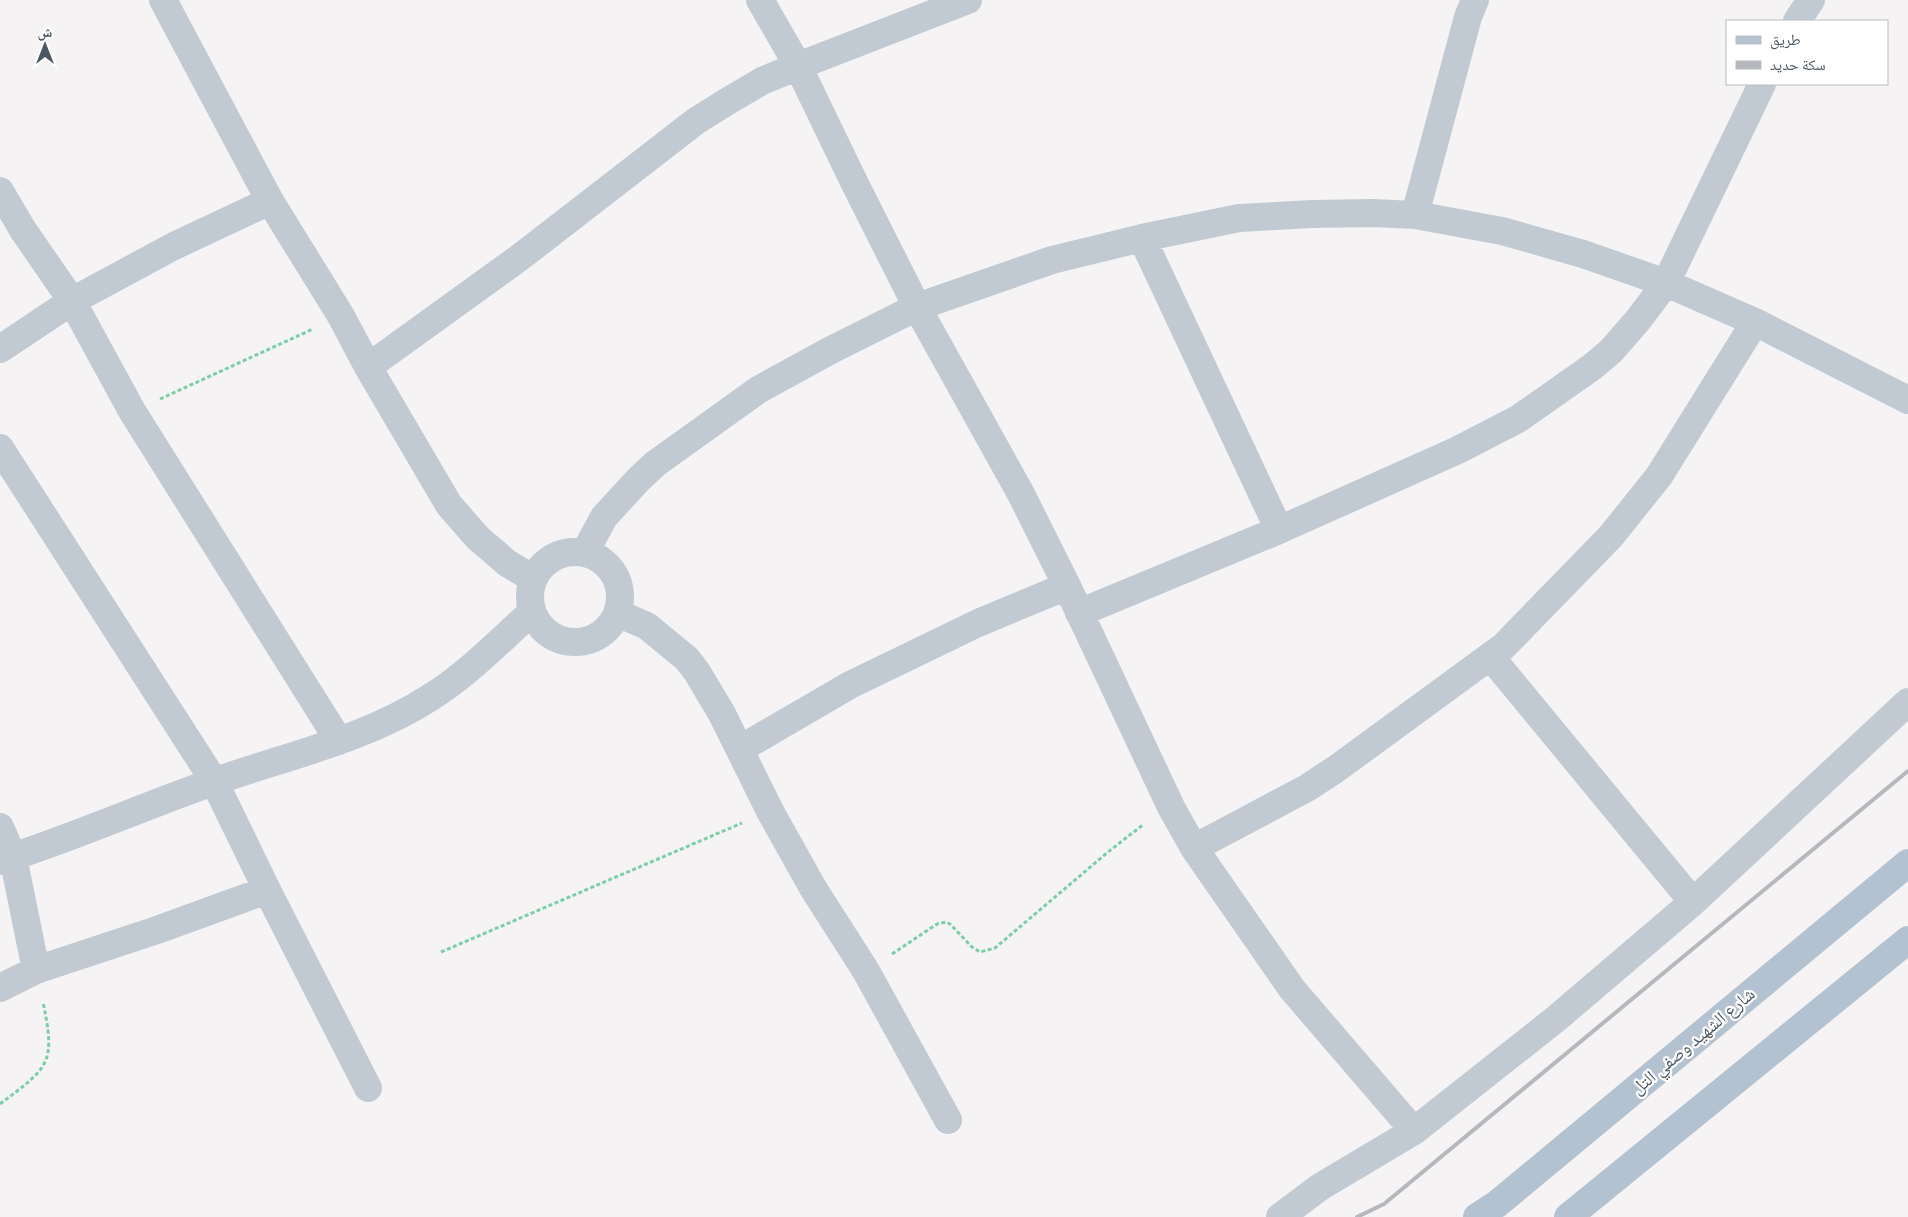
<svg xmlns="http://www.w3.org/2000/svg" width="1908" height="1217" viewBox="0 0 1908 1217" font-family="'PT Sans Narrow','Noto Naskh Arabic',sans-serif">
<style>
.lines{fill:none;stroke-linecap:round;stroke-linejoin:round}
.path{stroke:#7ad0a6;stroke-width:3;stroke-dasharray:4 2.5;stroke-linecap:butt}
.street{stroke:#c1cad2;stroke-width:28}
.primary{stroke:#b3c2d1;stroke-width:28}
.rail{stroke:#b5b8bd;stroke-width:4}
.labels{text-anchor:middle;stroke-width:4.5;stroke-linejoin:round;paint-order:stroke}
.street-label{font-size:18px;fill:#4a5661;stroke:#fff}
</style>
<rect width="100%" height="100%" fill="#f5f3f3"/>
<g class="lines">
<!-- path -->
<path class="path" d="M160 399 313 329
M441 952 742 823
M892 954 937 924 946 922 950 924 972 947 980 952 995 948 1108 852 1144 824
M0 1104C49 1067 56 1064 43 1002"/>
<!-- street -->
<path class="street" d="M163 0 270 201 341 316 368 367 449 505 478 538 507 563 532 578
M760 0 798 66 854 182 917 307 1021 494 1067 586
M1797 21 1811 0
M0 191 23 230 72 301 132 411 339 741
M1415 215 1468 17 1475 0
M1142 238 1279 530
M0 349 72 301 174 246 270 201
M368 367 519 258 696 121 728 101 762 81 798 66 968 0
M0 448 214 781 267 890 368 1088
M530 597a45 45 0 1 1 90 0a45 45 0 1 1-90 0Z
M585 552 604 517 638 480 655 464 758 390 831 350 917 307 1052 260 1142 238 1239 218 1312 214 1373 213 1415 215 1502 231 1583 254 1666 283 1755 322 1908 400
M617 613 647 626 687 659 697 672 722 714 770 811 813 888 866 971 948 1120
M1079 613 1279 530 1458 450 1518 419 1592 367 1611 351 1638 320 1666 283 1762 84
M1490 656 1693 902
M740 749 850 685 978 623 1067 586 1171 807 1194 848 1292 989 1414 1131
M0 827 13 857 36 970
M1194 848 1307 788 1336 769 1504 646 1611 536 1659 476 1755 322
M0 861C72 838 142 807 213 782 286 756 365 740 431 697 468 674 499 641 532 612
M0 988 36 970 157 930 267 890
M1280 1217 1320 1187 1414 1131 1557 1018 1693 902 1908 702"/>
<!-- primary -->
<path class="primary" d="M1477 1217 1497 1204 1908 863
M1568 1217 1908 940"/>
<!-- rail -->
<path class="rail" d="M1357 1217 1384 1204 1908 771"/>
</g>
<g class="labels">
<!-- street labels -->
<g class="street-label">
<text transform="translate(1693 1041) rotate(-40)" y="6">شارع الشهيد وصفي التل</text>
</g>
</g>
<!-- legend -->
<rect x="1726" y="20" width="162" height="65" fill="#ffffff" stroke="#b7bbc0"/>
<rect x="1736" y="36" width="25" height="8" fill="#b3c2d1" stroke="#b7bbc0"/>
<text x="1770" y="45" font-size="15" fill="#4a5661">طريق</text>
<rect x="1736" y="61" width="25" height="8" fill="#b5b8bd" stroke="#b7bbc0"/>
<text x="1770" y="70" font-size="15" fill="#4a5661">سكة حديد</text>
<!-- north arrow -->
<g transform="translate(45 45)" stroke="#ffffff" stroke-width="4" paint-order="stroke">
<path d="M0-4L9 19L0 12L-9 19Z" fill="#4a5661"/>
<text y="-8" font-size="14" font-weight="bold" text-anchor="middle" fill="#4a5661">ش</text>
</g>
</svg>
